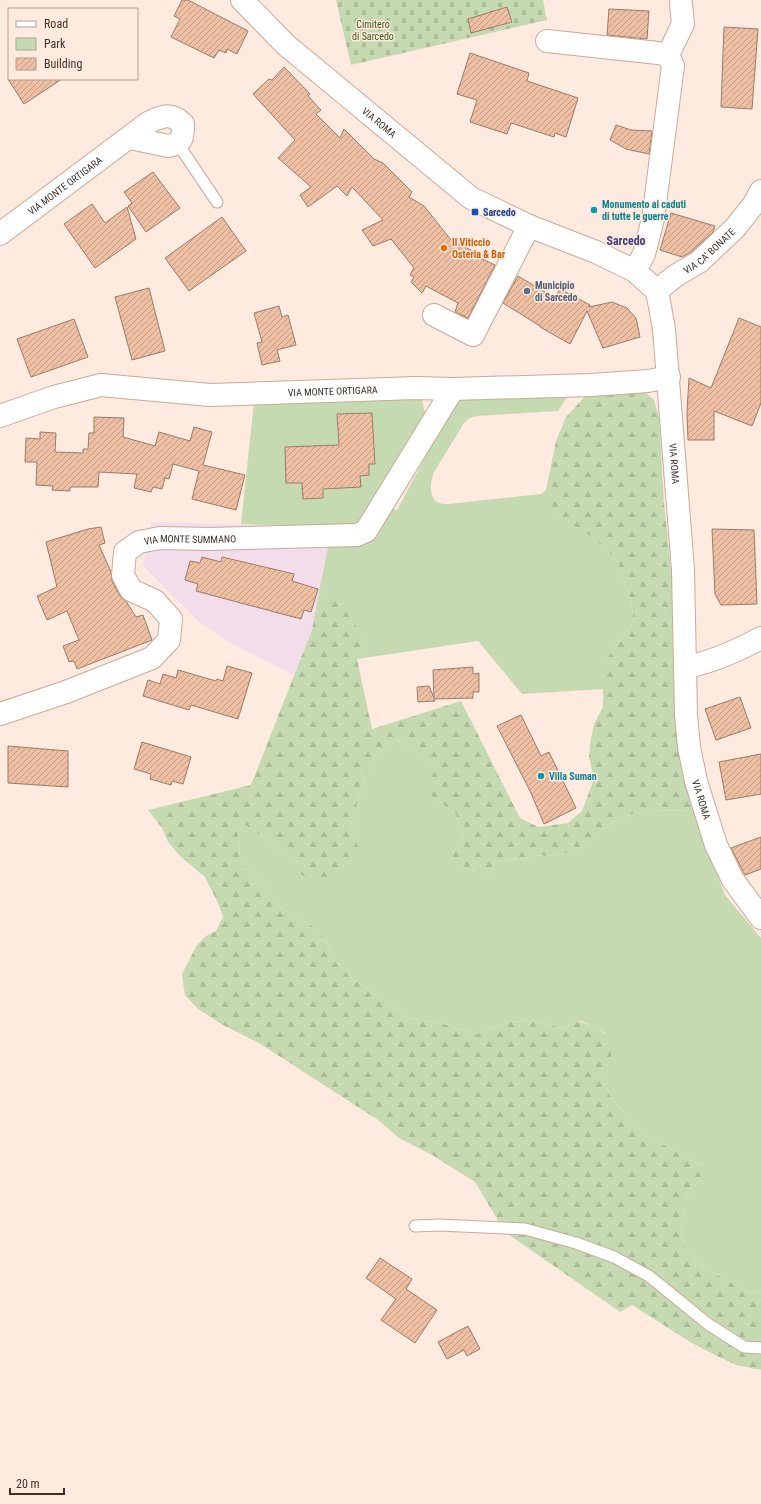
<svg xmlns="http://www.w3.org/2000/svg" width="761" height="1504" viewBox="0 0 761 1504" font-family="'Roboto Condensed',sans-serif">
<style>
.industrial{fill:#f3ddea}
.green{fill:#c6dab1}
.forest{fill:url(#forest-firs)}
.cemetery{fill:url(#cemetery-stones)}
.building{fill:url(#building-hatch);stroke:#997c6a}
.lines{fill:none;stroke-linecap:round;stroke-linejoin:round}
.service-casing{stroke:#c9aa97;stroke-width:13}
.minor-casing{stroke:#c9aa97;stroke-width:24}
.tertiary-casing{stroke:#c9aa97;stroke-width:24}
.service{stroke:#fff;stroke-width:11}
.minor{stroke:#fff;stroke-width:22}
.tertiary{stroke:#fff;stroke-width:22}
.culture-dot{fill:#0f9aa8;stroke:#feeade;stroke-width:1.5}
.transit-dot{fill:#1a4fb4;stroke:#feeade;stroke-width:1.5}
.food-dot{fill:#e8710a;stroke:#feeade;stroke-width:1.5}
.service-dot{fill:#5c6f8a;stroke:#feeade;stroke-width:1.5}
.labels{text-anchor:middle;stroke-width:3;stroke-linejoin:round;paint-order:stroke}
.park-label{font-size:10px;fill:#3c5512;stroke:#feeade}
.street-label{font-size:10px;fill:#3d3129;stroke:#feeade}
.culture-label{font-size:10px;font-weight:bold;fill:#0d838f;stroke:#feeade;text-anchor:start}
.transit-label{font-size:10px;font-weight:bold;fill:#164399;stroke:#feeade;text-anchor:start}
.food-label{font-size:10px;font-weight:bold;fill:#c56008;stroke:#feeade;text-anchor:start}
.service-label{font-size:10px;font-weight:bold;fill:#4e5e75;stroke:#feeade;text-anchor:start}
.quarter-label{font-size:12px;font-weight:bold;fill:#3e407c;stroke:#feeade}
</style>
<defs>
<pattern id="forest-firs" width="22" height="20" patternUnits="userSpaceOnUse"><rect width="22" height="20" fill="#c6dab1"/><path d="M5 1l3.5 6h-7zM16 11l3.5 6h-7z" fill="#abbc98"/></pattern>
<pattern id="cemetery-stones" width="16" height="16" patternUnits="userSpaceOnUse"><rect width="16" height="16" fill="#c6dab1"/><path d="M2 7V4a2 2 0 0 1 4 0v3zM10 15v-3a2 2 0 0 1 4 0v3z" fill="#abbc98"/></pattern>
<pattern id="building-hatch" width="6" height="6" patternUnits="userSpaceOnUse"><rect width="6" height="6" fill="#efbfa3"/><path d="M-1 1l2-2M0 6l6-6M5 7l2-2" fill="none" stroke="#c39c85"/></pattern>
</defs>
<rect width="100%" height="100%" fill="#feeade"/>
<!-- industrial -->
<path class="industrial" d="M151 522 332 527 312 630 294 675 234 645 198 621 143 566Z"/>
<!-- green -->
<path class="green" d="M419 389 428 424 379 502 397 510 451 409 458 400 568 396 558 411 477 416 470 418 464 423 434 472C431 480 428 495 436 501 439 504 445 504 449 504L541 494 546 490 554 513 592 537 607 550 618 562 631 602 634 621 607 658 603 689 522 694 478 641 357 659 364 641 353 624 352 616 329 595 317 602 332 527 241 524 255 393Z
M398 740 408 745 437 766 433 776 434 798 456 814 463 834 451 857C460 868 475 872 488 875L495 864 508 859 520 860 535 855 548 856 568 853 586 844 602 831 620 819 632 814 651 810 694 811 697 822 725 895 761 938V1292L751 1293 704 1268 692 1258 680 1237 686 1198 691 1187 699 1182 705 1166 695 1163 681 1155 650 1137 632 1124 627 1115 613 1101 599 1074 611 1059 605 1033 582 1021H572L566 1029 530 1020 511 1022 477 1034 443 1024 409 1018 395 1007 350 977 337 963 322 936 314 927 279 906 272 899 259 879 248 871 240 859 239 840 237 831 239 820 269 840 280 850 297 862 358 847 351 824 365 778 375 755 387 748Z"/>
<!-- forest -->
<path class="forest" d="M644 391 654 400 659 417 664 503 674 598 673 642 681 742 694 811 651 810 632 814 620 819 602 831 586 844 568 853 548 856 535 855 520 860 508 859 495 864 488 875C475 872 460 868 451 857L463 834 456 814 434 798 426 789 437 766 408 745 398 740 387 748 375 755 365 778 351 824 358 847 341 872 322 878H307L295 870 297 862 280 850 269 840 239 821 237 831 239 840 240 859 248 871 259 879 272 899 279 906 314 927 322 936 337 963 350 977 395 1007 409 1018 443 1024 477 1034 511 1022 530 1020 566 1029 572 1021C584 1021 606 1030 610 1042 611 1047 611 1054 611 1059L599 1074 613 1101 627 1115 632 1124 650 1137 681 1155 695 1163 705 1166V1174L699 1182 691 1187 686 1198 680 1237 692 1258 704 1268 751 1293 761 1292V1370L736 1365 719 1357 692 1343 632 1305 620 1312 505 1232 475 1182 432 1155 399 1138 378 1120 259 1043 223 1025 198 1009 185 995 182 974 197 945 206 936 216 931 223 917 218 903 205 877 181 857 168 842 162 828 148 810 251 785 312 630 317 602 329 595 342 596 354 603C351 621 355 626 364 641L357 659 372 729 461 701 520 818 538 827 568 823 582 811 594 779 589 757 590 743 594 724 603 707V681L607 658 634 621 631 602 618 562 607 550 592 537 566 522 554 513 548 506 549 502 546 490 556 441 566 417 589 392Z"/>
<!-- cemetery -->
<path class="cemetery" d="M336 0H543L547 20 351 65Z"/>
<!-- building -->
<path class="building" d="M182 0H188L248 31 237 54 227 49 226 53 219 50 214 58 171 37 180 19 174 16Z
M507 7 512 22 471 33 468 19Z
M609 9 649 11 647 39 607 35Z
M724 27 758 29 752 109 721 107Z
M470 53 529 73 527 81 578 98 566 137 555 133 554 137 511 123 507 134 470 122 477 100 457 94Z
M284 67 310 94 308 96 321 110 316 114 340 138 344 129 374 159 383 163 412 192 409 197 424 206 451 240 479 254 478 257 495 265 468 318 455 312 458 303 426 286 422 293 411 282 414 277 410 275 414 268 391 239 373 246 362 230 383 220 352 187 347 196 337 186 308 207 300 195 311 187 278 158 295 140 253 94 269 79 272 80Z
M8 79H62L24 104Z
M616 125 631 130 652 131 649 154 626 149 610 140Z
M153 172 180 208 146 232 128 206 132 203 124 192Z
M92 204 105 223 127 207 136 239 95 268 64 224Z
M671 213 715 226 713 232 691 252 682 257 660 250Z
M222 217 246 251 189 291 165 258Z
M518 276 555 298 560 289 590 305 589 307 612 302 627 308 636 318 640 337 603 348 587 311 570 344 540 327V326L503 303Z
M149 288 165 351 132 360 115 297Z
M279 306 282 317 288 315 296 345 277 350 280 361 262 365 257 343 262 342 254 313Z
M739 318 761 327V403L752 426 714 411V440H688L687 412 689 378 711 388Z
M74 319 88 357 31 377 17 339Z
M372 413 375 464H369V475L360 476 361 487 323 489V498L303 499 302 483H286L285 447 339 445 337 414Z
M94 417 124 418 123 437 155 446 159 432 190 441 194 427 212 432 203 465 245 475 236 510 192 499 199 471 173 464 169 479 165 478 162 489 153 487 151 492 134 488 137 474 99 472 98 487H70V491L52 490 53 486 36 485 37 462H25L26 438 40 439V432L56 433 55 452 83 453V449H88L89 433H94Z
M101 527 105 543 99 545 111 572 112 581 120 596 126 601 136 617 143 615 152 640 77 669 74 661 69 662 63 646 79 640 67 611 47 620 37 596 57 587 46 542 88 529Z
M712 529 754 530 757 604 721 605 715 594Z
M202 557 221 562 222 557 294 574 292 581 318 589 311 612 304 610 301 619 196 591 198 584 185 580 190 561 200 563Z
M227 666 252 673 238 719 191 705 189 710 143 696 148 680 160 684 163 674 176 678 178 670 216 681 217 679 223 681Z
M473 667V674L479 673V692H473V698L434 699 435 701 418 702 417 687 429 686 434 698 433 670Z
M740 697 751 728 716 740 705 709Z
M521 715 541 756 549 752 576 808 544 824 531 793 497 726Z
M142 742 191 757 183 784 172 781 171 785 150 779 151 774 134 769Z
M8 746 68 751V787L8 783Z
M761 754V794L726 800 719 762Z
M761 837V869L745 875 731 848Z
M380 1258 412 1279 406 1289 437 1310 415 1343 381 1320 396 1299 366 1278Z
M468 1326 480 1349 467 1356 464 1350 447 1359 438 1342Z"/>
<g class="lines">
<!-- service casing -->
<g class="service-casing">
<path id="service" d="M178 144 217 202
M415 1226 439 1225 525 1229 576 1243 614 1257 649 1276 708 1324 744 1347 761 1348"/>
</g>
<!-- minor casing -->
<g class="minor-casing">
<g id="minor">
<path d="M547 41 658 53 668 55 673 66 653 219 644 254 635 271"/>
<path d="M668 55 683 24 681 4"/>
<path id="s1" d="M0 234 148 123C161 116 171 112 183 124 183 137 183 144 168 146L130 138"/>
<path id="s2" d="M657 291 675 276 699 262 735 228 754 204 761 191"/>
<path d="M434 315 473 335 529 226"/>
<path id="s3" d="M0 416 54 397 101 385 210 395 416 388 453 389 591 385 648 381 669 377"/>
<path d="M686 667C713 662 737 651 761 638"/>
<path id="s4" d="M0 714 66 692 152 658 169 640 171 619 155 601 131 590 123 575 125 552 139 542 160 538 209 539 357 535 366 531 453 389"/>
</g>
</g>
<!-- tertiary casing -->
<g class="tertiary-casing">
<g id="tertiary">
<path id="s5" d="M242 0 286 45 471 198 529 226 596 252 635 271 657 291 664 329 683 570 686 715 689 747 696 781 716 845 733 880 761 918"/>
</g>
</g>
<!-- service -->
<use href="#service" class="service"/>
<!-- minor -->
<use href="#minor" class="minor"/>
<!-- tertiary -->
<use href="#tertiary" class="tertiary"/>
</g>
<!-- markers -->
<g class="culture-dot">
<circle cx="594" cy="210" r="4"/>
<circle cx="541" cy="776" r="4"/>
</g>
<rect class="transit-dot" x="471" y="208" width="8" height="8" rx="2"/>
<circle class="food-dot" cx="444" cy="248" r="4"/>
<circle class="service-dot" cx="527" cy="291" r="4"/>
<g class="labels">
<!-- park labels -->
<g class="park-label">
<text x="373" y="28">Cimitero<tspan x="373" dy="12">di Sarcedo</tspan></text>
</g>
<!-- street labels -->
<g class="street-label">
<text dy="4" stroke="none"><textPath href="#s5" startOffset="184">VIA ROMA</textPath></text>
<text dy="4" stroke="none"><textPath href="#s1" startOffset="81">VIA MONTE ORTIGARA</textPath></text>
<text dy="4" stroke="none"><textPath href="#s2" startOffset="66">VIA CA' BONATE</textPath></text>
<text dy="4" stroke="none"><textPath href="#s3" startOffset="338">VIA MONTE ORTIGARA</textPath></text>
<text dy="4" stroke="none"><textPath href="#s5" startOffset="686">VIA ROMA</textPath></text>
<text dy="4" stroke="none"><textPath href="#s4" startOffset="367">VIA MONTE SUMMANO</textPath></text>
<text dy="4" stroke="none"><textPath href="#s5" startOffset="1024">VIA ROMA</textPath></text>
</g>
<!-- culture labels -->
<g class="culture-label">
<text x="602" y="208">Monumento ai caduti<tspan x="602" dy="12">di tutte le guerre</tspan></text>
<text x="549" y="780">Villa Suman</text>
</g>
<!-- transit labels -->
<g class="transit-label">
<text x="483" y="216">Sarcedo</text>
</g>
<!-- food labels -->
<g class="food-label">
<text x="452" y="246">Il Viticcio<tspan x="452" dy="12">Osteria &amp; Bar</tspan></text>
</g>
<!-- service labels -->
<g class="service-label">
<text x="535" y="289">Municipio<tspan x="535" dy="12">di Sarcedo</tspan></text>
</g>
<!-- quarter labels -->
<g class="quarter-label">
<text x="626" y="245">Sarcedo</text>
</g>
</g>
<!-- legend -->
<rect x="8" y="8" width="130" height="72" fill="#feeade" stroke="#b1a096"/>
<rect x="16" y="21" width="20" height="6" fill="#ffffff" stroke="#b1a096"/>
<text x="44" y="28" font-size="12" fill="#3d3129">Road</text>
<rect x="16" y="38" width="20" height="12" fill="#c6dab1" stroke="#b1a096"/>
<text x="44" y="48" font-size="12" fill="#3d3129">Park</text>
<rect x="16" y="58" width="20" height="12" fill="url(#building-hatch)" stroke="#b1a096"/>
<text x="44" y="68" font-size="12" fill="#3d3129">Building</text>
<!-- scale -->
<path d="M10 1488v6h54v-6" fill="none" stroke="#3d3129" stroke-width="2"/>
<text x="16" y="1488" font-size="12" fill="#3d3129" stroke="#feeade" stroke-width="3" paint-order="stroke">20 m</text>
</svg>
